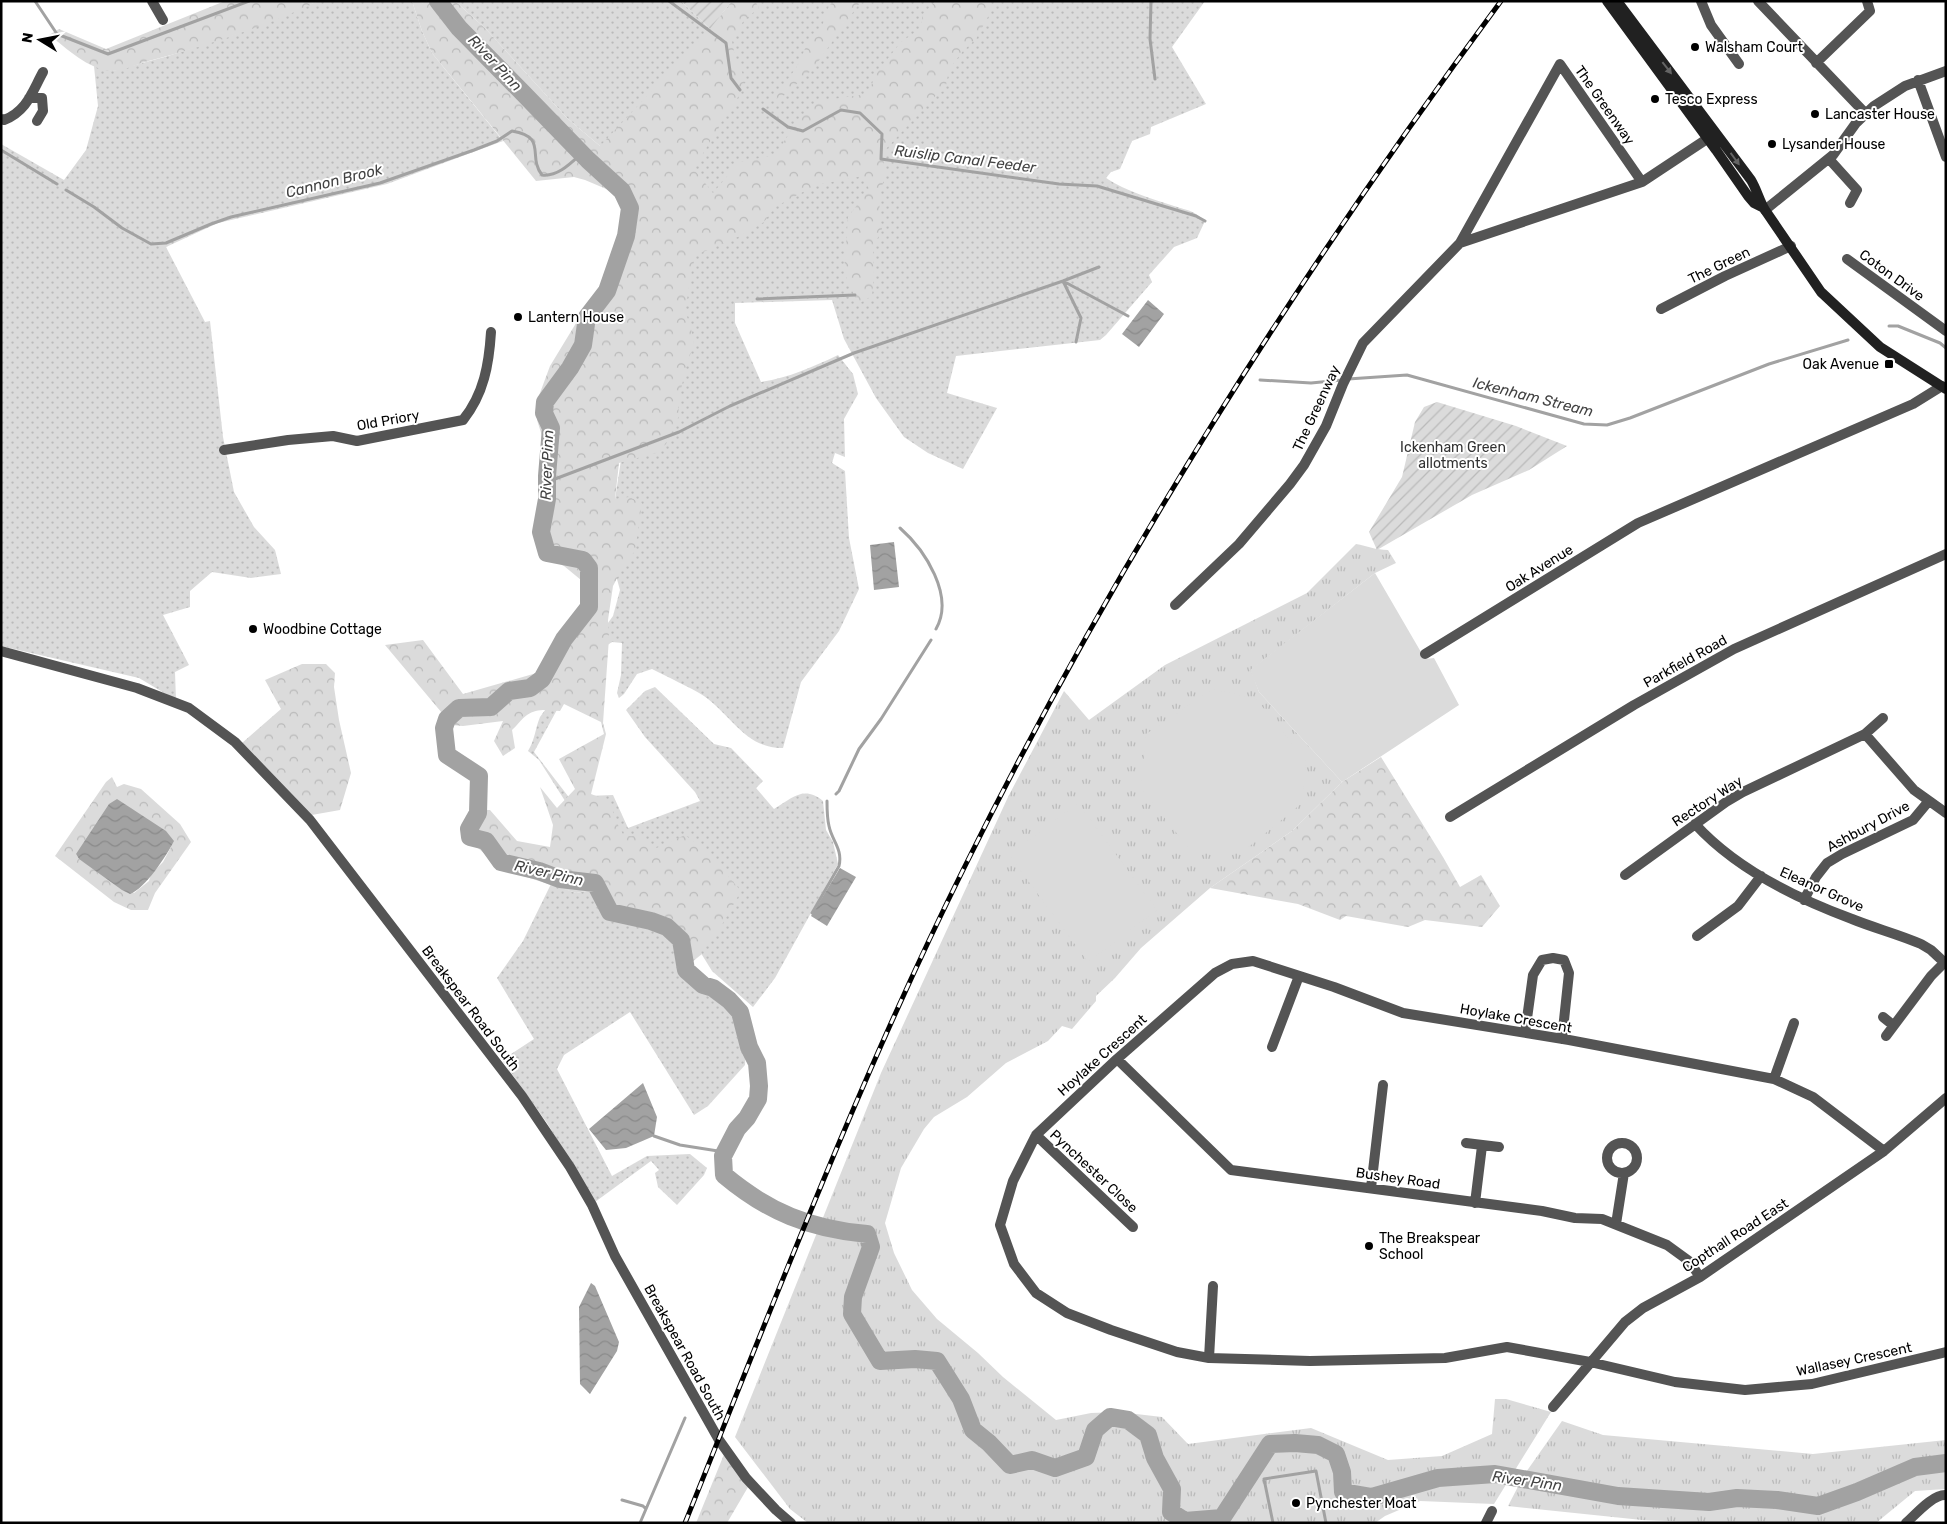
<svg xmlns="http://www.w3.org/2000/svg" width="1947" height="1524" viewBox="0 0 1947 1524" font-family="Rubik,sans-serif">
<style>
.grass{fill:url(#grass-dots)}
.forest{fill:url(#forest-crowns);fill-rule:evenodd}
.park{fill:url(#park-tufts)}
.garden{fill:url(#garden-furrows)}
.pitch{fill:#dbdbdb}
.water{fill:url(#water-waves)}
.lines{fill:none;stroke-linecap:round;stroke-linejoin:round}
.stream{stroke:#a2a2a2;stroke-width:3}
.river{stroke:#a2a2a2;stroke-width:18}
.minor{stroke:#545454;stroke-width:10}
.tertiary{stroke:#545454;stroke-width:10}
.secondary{stroke:#212121;stroke-width:10}
.rail-casing{stroke:#000;stroke-width:5}
.rail{stroke:#fff;stroke-width:3;stroke-dasharray:9;stroke-linecap:butt}
.oneway{fill:#646464}
.poi-dot{fill:#000;stroke:#fff;stroke-width:2}
.labels{text-anchor:middle;stroke-width:4;stroke-linejoin:round;paint-order:stroke}
.poi-label{font-size:14px;fill:#000;stroke:#fff;text-anchor:start}
.street-label{font-size:14px;fill:#000;stroke:#fff}
.park-label{font-size:14px;fill:#323232;stroke:#fff}
.water-label{font-size:15px;font-style:italic;fill:#434343;stroke:#fff}
</style>
<defs>
<pattern id="grass-dots" width="8" height="8" patternUnits="userSpaceOnUse" patternTransform="scale(1.25)"><rect width="8" height="8" fill="#dbdbdb"/><path d="M2 2h.1M6 6h.1" fill="none" stroke="#bababa" stroke-width="1.8" stroke-linecap="round"/></pattern>
<pattern id="forest-crowns" width="20" height="18" patternUnits="userSpaceOnUse" patternTransform="scale(1.25)"><rect width="20" height="18" fill="#dbdbdb"/><path d="M2 6a3 3 0 1 1 6 0M12 15a3 3 0 1 1 6 0" fill="none" stroke="#bababa"/></pattern>
<pattern id="park-tufts" width="24" height="20" patternUnits="userSpaceOnUse" patternTransform="scale(1.25)"><rect width="24" height="20" fill="#dbdbdb"/><path d="M3 7l-1-3M5 7V3M7 7l1-3M15 17l-1-3M17 17v-4M19 17l1-3" fill="none" stroke="#bababa"/></pattern>
<pattern id="garden-furrows" width="10" height="10" patternUnits="userSpaceOnUse" patternTransform="scale(1.25)"><rect width="10" height="10" fill="#dbdbdb"/><path d="M-1 1l2-2M0 10L10 0M9 11l2-2" fill="none" stroke="#bababa"/></pattern>
<pattern id="water-waves" width="16" height="10" patternUnits="userSpaceOnUse" patternTransform="scale(1.25)"><rect width="16" height="10" fill="#a2a2a2"/><path d="M0 5q4-4 8 0t8 0" fill="none" stroke="#8a8a8a"/></pattern>
</defs>
<rect width="100%" height="100%" fill="#fff"/>
<!-- grass -->
<path class="grass" d="M319 1H412L422 31 432 53 503 141 387 184 218 223 166 247 205 322 210 321 223 437 234 492 254 527 275 550 281 574 251 578 212 572 190 591V607L163 615 189 665 175 672 176 700 139 678 1 646V144L64 180 86 150 98 106 94 66 113 71 168 56 236 34Z
M455 1H681L710 29 732 1H1205L1172 47 1206 104 1151 127 1150 134 1132 141 1120 169 1111 172 1106 178C1126 191 1152 199 1174 206 1189 211 1193 210 1205 221L1197 238 1174 247 1149 275 1152 282 1106 335 1100 340 956 356 947 393 997 408 963 469 928 453 904 437 876 398 844 339 832 300 735 303V323L761 382C788 378 813 367 838 355L853 374 858 394 844 419 845 457 835 453 832 463 845 471 849 538 859 589 839 631 801 682 783 748C746 749 731 715 704 696 688 686 669 678 652 669L637 674 624 694 619 698 617 693 621 675 622 643 612 642 583 662 534 752 571 800 587 796 613 795 628 828 700 801 695 792 645 737 626 710 645 691 655 687 714 744 731 748 763 781 756 788 774 809C792 798 804 785 823 801L826 830 833 842 838 864 775 978 753 1007 712 971 699 950 567 804 539 760 528 751C535 740 535 729 540 717L613 616 620 590 615 572 612 519 632 388 643 221 600 146 567 118 485 28Z
M551 884 576 893 591 890 603 916 650 924 679 941 682 956V970L688 979 713 991 728 1003 737 1013 746 1048 745 1065 708 1106 694 1115 630 1012 564 1055 557 1069 612 1176 647 1156 690 1154 707 1168 704 1175 677 1205 658 1187 655 1173 659 1170 651 1161 595 1202 547 1123 502 1060 534 1039 497 978 523 941Z"/>
<!-- forest -->
<path class="forest" d="M225 1H319C264 27 204 47 145 62 135 65 122 71 112 71 87 69 68 49 49 35L59 29 106 49Z
M412 1H455L485 28 567 118 600 146 710 29 732 1H755L759 8 744 20 732 41 735 57 746 81 736 101 726 114 694 169 713 193 739 162 775 155 797 122 820 101 867 94 878 71 901 42 920 29 923 14 936 1H990L989 15 976 39 963 51 949 69 945 91 939 92 885 150 883 158 885 175 879 197 880 216 882 229 873 248 874 275 872 296 858 304 844 272 848 217 869 189 863 176 816 185 775 207 764 222 740 236 694 256 685 312 690 324 694 343 686 367 678 403 679 416 666 444 656 453 619 463 615 499 629 497 642 503 635 551 624 565 613 586 608 620 609 638 603 723 606 734 591 794 609 801 618 825 624 836H643L652 850 685 835 706 851 741 891 714 939 700 950 702 954 682 970V956L679 942 650 924 603 916 591 890 576 893 502 869 478 848 464 839V827L472 810H490L517 841 550 847 553 825 540 787 557 808 575 789 559 759 604 734 601 722 564 704 560 711C548 710 537 708 527 715 521 719 517 726 512 730L515 748 503 756 494 741 503 721 463 726 438 724 442 713 385 645 423 640 463 694 540 672 568 621 579 610 582 595 581 580 564 566 541 555 534 533 539 497V468L543 439 537 420V401L550 366 584 310 607 276 616 239 623 225 624 210 611 191 585 180 574 177 536 181 432 53 422 31Z
M834 1H861L813 69 779 100 775 97 796 68 811 36 822 26 829 6Z
M302 664H326L335 673 334 687 339 720 351 773 340 810 306 816 242 743 281 709 265 680Z
M1381 757 1443 857 1460 887 1481 875 1500 906 1482 927 1425 920 1408 927 1346 916 1340 920 1298 904 1210 888 1292 831 1342 782Z
M112 777 117 787 124 784 141 789 180 824 191 842 155 893 148 910H131L114 902 55 856 106 782ZM171 847 163 862 151 874 149 881 134 893 79 859 76 854Z
M725 1452 751 1482 727 1523H696Z"/>
<!-- park -->
<path class="park" d="M1356 544C1367 546 1376 550 1388 550L1396 563 1375 573 1251 670 1259 692 1342 782 1292 831 1210 888 1141 948 1115 978 1096 996V1001L1072 1029 1062 1026 1048 1041 1006 1063 967 1097 934 1117 924 1129 901 1168 885 1223 894 1253 912 1290 937 1319 978 1353 1003 1377 1056 1420 1091 1413 1119 1412 1162 1417 1188 1444 1311 1428 1388 1460 1442 1456 1492 1434 1495 1399H1506L1551 1412 1494 1504 1420 1501 1385 1516 1375 1523H808L790 1509 735 1437 881 1073 1008 797 1064 691 1089 720 1165 665 1307 593Z
M1562 1421 1603 1435 1813 1454 1946 1440V1489L1915 1491 1876 1523H1720L1642 1520 1508 1506 1524 1475Z"/>
<!-- garden -->
<path class="garden" d="M681 1H732L710 29Z
M1437 402 1516 426 1567 446 1529 470 1472 495 1377 550 1369 532 1402 477 1415 422 1424 407Z"/>
<!-- pitch -->
<path class="pitch" d="M1375 573 1425 659 1434 658 1459 705 1342 782 1259 692 1250 670Z
M1213 689 1256 699 1306 761 1302 803 1245 850H1190L1141 788 1146 734Z
M1078 803 1157 910 1088 962 1009 855Z"/>
<!-- water -->
<path class="water" d="M1148 300 1164 314 1139 347 1122 334Z
M894 542 899 587 874 590 870 545Z
M117 799 166 831 174 841C167 855 145 889 130 894L122 890 79 859 76 854 109 804Z
M840 868 856 877 827 926 811 916Z
M643 1083 657 1117 654 1136 626 1148 606 1150 589 1129Z
M591 1283 595 1286 619 1342 617 1351 590 1394 580 1384 579 1307Z"/>
<g class="lines">
<!-- stream -->
<path class="stream" d="M35 1 57 34 108 54 249 1
M669 1 726 43 731 78 740 90
M1151 1 1150 39 1155 79
M763 109 788 127 803 131 841 110 860 113 882 134 881 159 1059 184 1097 186 1196 216 1205 221
M1 150 57 184
M66 190 94 207 122 228 151 244 166 243 211 224 231 217 380 183 474 150 497 141 512 131C548 137 527 156 542 175 558 177 571 163 582 153
M757 299 855 295
M1889 326H1898L1940 343 1946 348
M1076 342 1081 318 1063 281 1099 267
M1348 379 1407 375 1584 424 1607 425 1630 418 1769 364 1848 340
M1260 380 1311 383 1342 380
M547 482 679 432 730 406 854 353 1063 281 1128 316
M900 528C925 550 955 596 936 629
M836 794 839 791 859 749 881 719 931 640
M813 913H812L839 866C843 849 832 841 829 826 827 818 827 810 827 801
M654 1136 680 1145 718 1151 723 1156
M622 1500 643 1506 646 1509 640 1523
M646 1509 685 1418
M1273 1523 1264 1479 1316 1471 1326 1523"/>
<!-- river -->
<path class="river" d="M438 1 459 28 521 91 588 160 622 191 630 208 626 236 607 291 587 317 583 345 570 368 545 402 544 413 551 428 547 476V499L541 532 547 553 583 560 589 568V607L564 639 542 679 530 688 509 691 491 707 459 708 447 719 444 728 447 755 479 776 478 813 469 829 470 837 486 841 501 862 539 871 560 879 595 883 610 912 651 921 667 927 681 940 686 970 703 985 713 988 729 1000 740 1012 749 1047 757 1063 759 1086 758 1099 747 1118 737 1129 723 1156 724 1175C768 1212 810 1229 867 1234L871 1247 853 1297 852 1314 880 1361 915 1359 937 1361 961 1399 973 1430 989 1443 1010 1465 1032 1460 1055 1468 1086 1457 1095 1430 1110 1417 1128 1420 1148 1435 1155 1458 1172 1489 1171 1512 1185 1521 1222 1518 1270 1444 1295 1443 1318 1445 1336 1454 1342 1472 1343 1492 1372 1497 1438 1478 1495 1474 1618 1496 1709 1502 1737 1498 1777 1500 1818 1506 1857 1492 1915 1467 1946 1463"/>
<!-- minor -->
<path class="minor" d="M152 1 163 20
M1701 1 1711 25 1739 64
M1758 1 1865 113
M1816 63 1870 11 1867 1
M1918 80 1946 157
M29 98H42L43 111 37 121
M1 119 4 120C27 111 32 92 43 72
M1829 159 1857 190 1850 203
M1765 210 1833 155 1856 123 1874 106 1905 86 1946 71
M1460 243 1560 64 1642 182
M1847 259 1946 331
M1661 309 1725 276 1791 246
M224 450 288 440 333 436 357 441 463 420C484 394 489 364 491 332
M1175 605 1239 544 1290 484 1304 465 1326 426 1343 384 1363 343 1460 243 1642 182 1713 135
M1425 654 1638 523 1913 404 1942 386
M1865 734 1883 718
M1450 817 1634 705 1734 649 1946 554
M1695 824C1736 869 1795 898 1852 919 1874 928 1898 934 1921 944L1931 950 1946 964
M1625 875 1726 802 1743 792 1865 734 1914 790 1946 813
M1804 900 1816 877 1827 863 1842 854 1913 820 1928 802
M1697 936 1738 906 1761 876
M1883 1017 1893 1025
M1525 1033 1533 975 1542 960 1553 958 1564 960 1569 973 1562 1039
M1886 1036 1931 976 1944 963
M1272 1047 1299 976
M1117 1059 1231 1170 1542 1211 1575 1218 1602 1219 1667 1245 1689 1261 1700 1277
M1774 1079 1794 1023
M1036 1135 1133 1227
M1466 1143 1499 1147
M1607 1158a15 15 0 1 1 30 0a15 15 0 1 1-30 0Z
M1884 1151 1813 1097 1774 1079 1569 1040 1403 1013 1334 987 1253 961 1232 964 1215 973 1117 1059 1036 1135 1013 1181 1000 1225 1014 1264 1036 1293 1067 1313 1111 1330 1177 1352 1209 1358 1310 1361 1445 1358 1507 1347 1590 1362 1675 1382 1745 1390 1812 1384 1946 1352
M1371 1188 1383 1085
M1475 1203 1482 1146
M1616 1224 1624 1173
M1209 1358 1213 1286
M1553 1407 1625 1322 1643 1308 1700 1277 1884 1151 1946 1098
M1486 1523 1492 1511
M1906 1523C1916 1514 1933 1494 1946 1495"/>
<!-- tertiary -->
<path class="tertiary" d="M1 651 137 688 189 708 235 742 310 820 522 1096 570 1167 592 1205 615 1256 719 1440 746 1478 776 1510 791 1523"/>
<!-- secondary -->
<path class="secondary" d="M1607 1 1716 150 1748 196 1754 203 1762 207
M1617 1 1751 180C1757 190 1759 200 1765 210L1821 292 1880 347 1946 389"/>
<!-- rail casing -->
<g class="rail-casing">
<path id="rail" d="M685 1523C774 1302 859 1079 965 866 1116 561 1299 274 1501 1"/>
</g>
<!-- rail -->
<use href="#rail" class="rail"/>
</g>
<!-- one-way arrows -->
<defs><path id="oneway-solid" d="M-6-.8H1V-3.2L6.5 0L1 3.2V.8H-6Z" transform="scale(1.25)"/></defs>
<g class="oneway">
<use href="#oneway-solid" transform="translate(1667 68) rotate(52)"/>
<use href="#oneway-solid" transform="translate(1735 159) rotate(54)"/>
</g>
<!-- markers -->
<g class="poi-dot">
<circle cx="1695" cy="47" r="5"/>
<circle cx="1655" cy="99" r="5"/>
<circle cx="1815" cy="114" r="5"/>
<circle cx="1772" cy="144" r="5"/>
<circle cx="518" cy="317" r="5"/>
<rect x="1884" y="359" width="10" height="10" rx="2.5"/>
<circle cx="253" cy="629" r="5"/>
<circle cx="1369" cy="1246" r="5"/>
<circle cx="1296" cy="1503" r="5"/>
</g>
<g class="labels">
<!-- poi labels -->
<g class="poi-label">
<text x="1705" y="52">Walsham Court</text>
<text x="1665" y="104">Tesco Express</text>
<text x="1825" y="119">Lancaster House</text>
<text x="1782" y="149">Lysander House</text>
<text x="528" y="322">Lantern House</text>
<text x="1879" y="369" text-anchor="end">Oak Avenue</text>
<text x="263" y="634">Woodbine Cottage</text>
<text x="1379" y="1243">The Breakspear<tspan x="1379" dy="16">School</tspan></text>
<text x="1306" y="1508">Pynchester Moat</text>
</g>
<!-- street labels -->
<g class="street-label">
<text transform="translate(1605 105) rotate(55)" y="5">The Greenway</text>
<text transform="translate(1719 265) rotate(-26)" y="5">The Green</text>
<text transform="translate(1892 275) rotate(36)" y="5">Coton Drive</text>
<text transform="translate(1316 408) rotate(-65)" y="5">The Greenway</text>
<text transform="translate(388 420) rotate(-10)" y="5">Old Priory</text>
<text transform="translate(1539 568) rotate(-32)" y="5">Oak Avenue</text>
<text transform="translate(1685 661) rotate(-29)" y="5">Parkfield Road</text>
<text transform="translate(1707 801) rotate(-33)" y="5">Rectory Way</text>
<text transform="translate(1868 826) rotate(-28)" y="5">Ashbury Drive</text>
<text transform="translate(1822 889) rotate(24)" y="5">Eleanor Grove</text>
<text transform="translate(471 1008) rotate(53)" y="5">Breakspear Road South</text>
<text transform="translate(1516 1018) rotate(10)" y="5">Hoylake Crescent</text>
<text transform="translate(1102 1055) rotate(-42)" y="5">Hoylake Crescent</text>
<text transform="translate(1094 1171) rotate(43)" y="5">Pynchester Close</text>
<text transform="translate(1398 1178) rotate(8)" y="5">Bushey Road</text>
<text transform="translate(1735 1235) rotate(-33)" y="5">Copthall Road East</text>
<text transform="translate(685 1352) rotate(61)" y="5">Breakspear Road South</text>
<text transform="translate(1854 1359) rotate(-12)" y="5">Wallasey Crescent</text>
</g>
<!-- park labels -->
<g class="park-label">
<text x="1453" y="452">Ickenham Green<tspan x="1453" dy="16">allotments</tspan></text>
</g>
<!-- water labels -->
<g class="water-label">
<text transform="translate(495 63) rotate(47)" y="5">River Pinn</text>
<text transform="translate(965 159) rotate(7)" y="5">Ruislip Canal Feeder</text>
<text transform="translate(334 181) rotate(-14)" y="5">Cannon Brook</text>
<text transform="translate(1533 397) rotate(14)" y="5">Ickenham Stream</text>
<text transform="translate(547 465) rotate(-88)" y="5">River Pinn</text>
<text transform="translate(549 873) rotate(13)" y="5">River Pinn</text>
<text transform="translate(1527 1481) rotate(8)" y="5">River Pinn</text>
</g>
</g>
<!-- border -->
<rect width="1947" height="1524" fill="none" stroke="#000000" stroke-width="5"/>
<!-- north arrow -->
<g transform="translate(40 40) rotate(280)" stroke="#ffffff" stroke-width="4" paint-order="stroke">
<path d="M0-4L9 19L0 12L-9 19Z" fill="#000000"/>
<text y="-8" font-size="14" font-weight="bold" text-anchor="middle" fill="#000000">N</text>
</g>
</svg>
